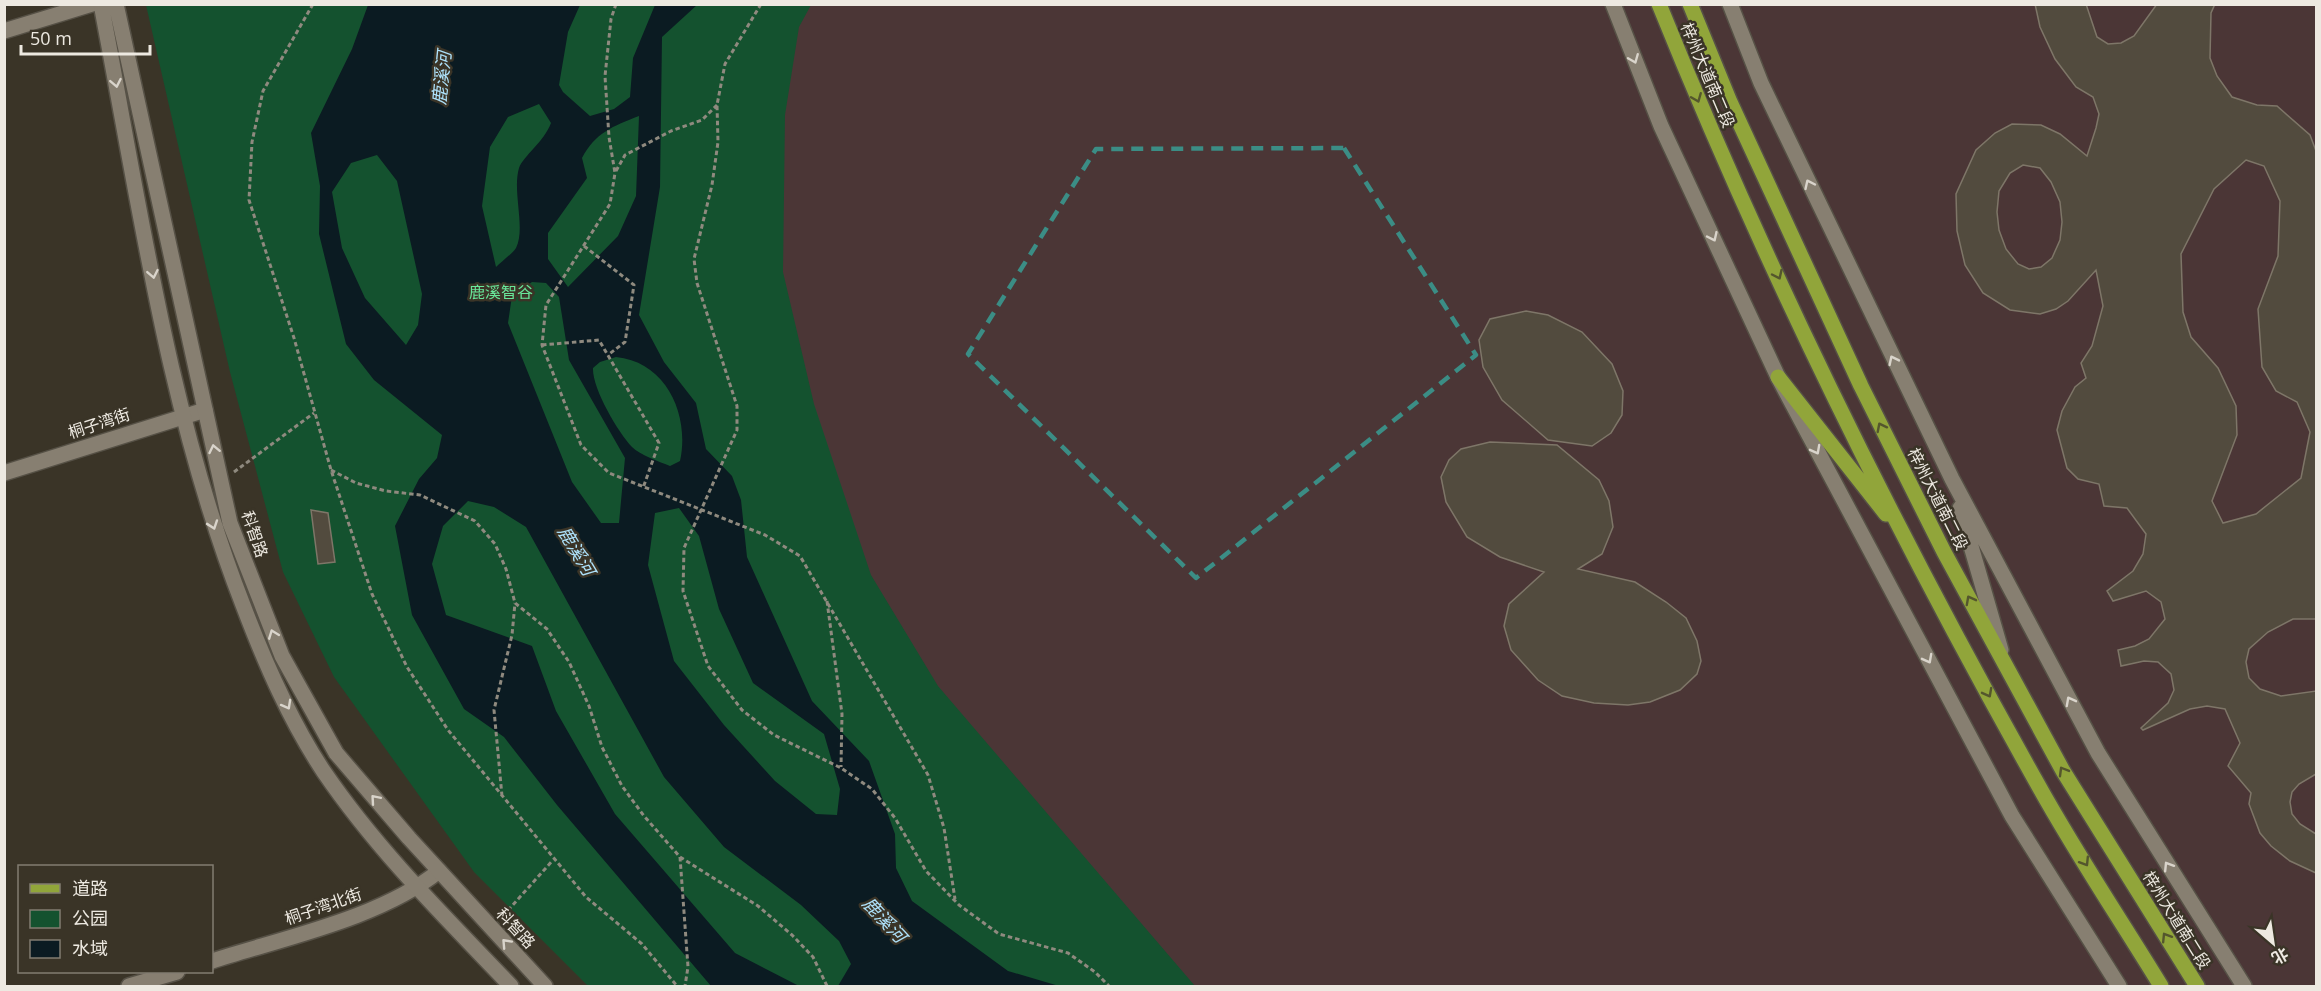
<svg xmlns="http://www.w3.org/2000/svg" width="2321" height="991" viewBox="0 0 2321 991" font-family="'Open Sans','Noto Sans SC',sans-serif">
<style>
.commercial{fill:#4b3636}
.green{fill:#14522f}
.water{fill:#0b1b22;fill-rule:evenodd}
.building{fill:#524b3e;stroke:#7e7668;stroke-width:1.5;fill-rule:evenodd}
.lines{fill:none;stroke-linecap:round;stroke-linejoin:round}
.minor-casing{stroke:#565146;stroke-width:18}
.tertiary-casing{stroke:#565146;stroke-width:18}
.secondary-casing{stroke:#565146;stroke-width:18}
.primary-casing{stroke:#565146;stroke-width:18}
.path{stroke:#8f8a7f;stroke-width:3;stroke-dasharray:4.5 3;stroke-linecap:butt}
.minor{stroke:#877f71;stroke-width:15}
.tertiary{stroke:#877f71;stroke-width:15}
.secondary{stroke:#877f71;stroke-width:15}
.primary{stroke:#91a53a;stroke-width:15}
.oneway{stroke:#d9d4cb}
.oneway2{stroke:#54562d}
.marked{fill:none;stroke:#3b8d85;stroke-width:4.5;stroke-dasharray:12 8;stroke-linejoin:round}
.labels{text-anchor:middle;stroke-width:5;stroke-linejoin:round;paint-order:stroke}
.street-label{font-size:16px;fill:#ede9e1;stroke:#3a3427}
.park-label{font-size:16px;fill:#68e79a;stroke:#3a3427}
.water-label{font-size:18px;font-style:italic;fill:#aee2fb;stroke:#3a3427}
</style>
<rect width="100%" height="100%" fill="#3a3427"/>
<!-- commercial -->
<path class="commercial" d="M697 5H2316V986H1059L651 254Z"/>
<!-- green -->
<path class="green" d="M146 5H811L799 27 785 115 783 272 814 404 871 575 938 686 1195 986H588L474 872 334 677 283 572 230 372Z"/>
<!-- water -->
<path class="water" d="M368 5H580L568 32 559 85 563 92 590 116 614 109 630 97 633 58 655 5H697L662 37 660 187 639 315 664 362 696 403 706 449 732 476 741 500 747 557 812 701 869 761 895 834 896 868 912 901 1008 971 1059 986H838L851 964 839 941 801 905 724 847 664 777 526 527 494 507 468 501 443 526 432 564 446 615 532 646 556 711 615 814 735 953 799 986H711L557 805 504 737 464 709 412 615 395 526 419 479 437 458 442 435 374 380 346 344 319 234 320 186 311 133 352 49ZM539 104 551 123C544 142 524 155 519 168 512 192 526 228 516 248 512 254 501 262 496 267L482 206 490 147 508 117ZM639 116 636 196 618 236 568 287 548 259V233L587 178 582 158C595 133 613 126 639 116ZM377 155 397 181 422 294 418 325 406 345 365 298 342 248 332 192 351 163ZM532 282 546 283 559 297 569 360 625 458 619 523H601L572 482 508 323 512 296ZM616 357C667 362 690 416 680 461L670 466C660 462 640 455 632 447 618 432 592 388 593 368L600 362ZM679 508 699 536 719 609 753 683 824 734 840 789 837 815 816 814 775 781 724 725 674 661 648 565 655 513Z"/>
<!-- building -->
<path class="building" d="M2035 4H2086L2097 37 2108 44 2121 43 2134 36 2157 4H2215L2211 13 2210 58 2217 76 2232 97 2257 105 2277 106 2310 135 2316 151V619H2293L2268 632 2249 649 2246 662 2249 678 2260 689 2281 696 2316 691V774L2299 784 2292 792 2290 802 2292 814 2300 824 2316 834V873L2290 861 2271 846 2260 833 2249 804 2251 793 2228 766 2240 743 2225 709 2207 706 2190 709 2143 730 2141 728 2168 703 2174 690 2171 674 2158 662 2144 661 2121 666 2118 650 2135 646 2149 639 2165 619 2161 602 2146 591 2113 601 2107 591 2133 571 2143 554 2146 534 2127 508 2104 506 2099 484 2078 479 2067 468 2057 430 2062 411 2075 387 2086 378 2081 363 2092 346 2103 306 2096 270 2068 301 2056 309 2040 314 2010 310 1983 293 1965 265 1957 231 1956 194 1976 150 1995 133 2012 124 2041 125 2060 134 2087 156 2096 128 2099 114 2093 97 2076 87 2055 59 2040 27ZM2246 160 2264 166 2280 201 2278 256 2258 309 2262 367 2276 391 2297 402 2310 432 2301 478 2256 514 2223 523 2212 501 2237 435 2236 406 2218 368 2191 337 2183 312 2181 254 2214 189ZM2023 165 2040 168 2051 182 2060 202 2062 222 2060 240 2052 258 2041 267 2029 269 2018 264 2006 249 1999 230 1997 212 1999 191 2010 173Z
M1526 311 1548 315 1582 332 1612 364 1623 391 1622 415 1611 433 1592 446 1548 440 1502 400 1483 367 1479 340 1490 319Z
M1490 442 1557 445 1599 480 1609 501 1613 527 1602 554 1578 569 1635 582 1666 602 1686 618 1697 641 1701 661 1697 674 1680 690 1650 702 1628 705 1594 703 1562 696 1538 680 1511 650 1504 626 1509 604 1544 572 1500 557 1467 537 1446 502 1441 477 1449 460 1461 449Z
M311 510 328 513 335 562 318 564Z"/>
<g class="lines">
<!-- minor casing -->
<g class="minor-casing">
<path id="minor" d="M4 31 92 4
M212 961C283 938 381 918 439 871
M129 986 177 972"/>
</g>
<!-- tertiary casing -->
<g class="tertiary-casing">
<path id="tertiary" d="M4 473 205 410"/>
</g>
<!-- secondary casing -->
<g class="secondary-casing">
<path id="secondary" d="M101 4C140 206 168 413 243 605 265 663 290 721 324 772 378 851 445 917 511 986
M116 4 230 523 282 656 336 753 409 838 545 986
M1613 4 1661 126 1778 377 2012 816 2119 986
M1730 4 1761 83 1952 479 2098 753 2244 986
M1960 508 2001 650"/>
</g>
<!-- primary casing -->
<g class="primary-casing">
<path id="primary" d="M1659 4C1767 272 1896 532 2037 783 2075 852 2120 919 2161 986
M1690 4 1730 102 1861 386 1944 552 2063 771 2197 986
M1778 377 1886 514"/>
</g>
<!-- path -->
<path class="path" d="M313 4 263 91 252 142 249 200 294 338 331 470 372 594 407 667 448 730 586 897 642 944 677 986
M616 4 611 19 605 76 609 137 615 173 610 204 546 305 542 345 581 445 609 473 765 535 800 556 928 775 944 828 955 899
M761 4 725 64 717 105 718 142 712 185 694 259 697 283 737 406V430L684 548 683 591 708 666 742 710 774 735 841 768 872 789 895 818 926 871 959 905 999 934 1068 953 1095 972 1109 986
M616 171 625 155 671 131 702 120 717 105
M584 246 634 285 625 342 608 355
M542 345 599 340 659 443 643 488
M331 470 356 483 386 491 420 495 475 521 495 544 506 569 515 603 547 629 569 662 589 706 602 747 622 786 644 816 680 857 758 906 792 935 813 957 827 986
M234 472 314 413
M827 601 842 714 841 767
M502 796 494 710 512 635 515 603
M680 857 688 967 685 986
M503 916 553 860"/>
<!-- minor -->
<use href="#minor" class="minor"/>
<!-- tertiary -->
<use href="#tertiary" class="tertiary"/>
<!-- secondary -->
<use href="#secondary" class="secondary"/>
<!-- primary -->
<use href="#primary" class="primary"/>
</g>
<!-- one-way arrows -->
<defs><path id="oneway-chevron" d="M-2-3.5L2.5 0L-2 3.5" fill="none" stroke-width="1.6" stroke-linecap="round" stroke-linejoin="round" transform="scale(1.5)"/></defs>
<g class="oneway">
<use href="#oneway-chevron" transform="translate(1634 59) rotate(68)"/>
<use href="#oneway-chevron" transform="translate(116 83) rotate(79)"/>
<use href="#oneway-chevron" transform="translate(1809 184) rotate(-115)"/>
<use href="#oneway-chevron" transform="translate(1713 237) rotate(65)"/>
<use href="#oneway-chevron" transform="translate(153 274) rotate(79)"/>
<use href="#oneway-chevron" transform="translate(1893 360) rotate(-116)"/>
<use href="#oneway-chevron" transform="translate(214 449) rotate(-102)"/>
<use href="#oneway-chevron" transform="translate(1816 450) rotate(62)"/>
<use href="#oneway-chevron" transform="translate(213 525) rotate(71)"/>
<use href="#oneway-chevron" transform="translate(273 634) rotate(-111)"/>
<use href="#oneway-chevron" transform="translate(1928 659) rotate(62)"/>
<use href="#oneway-chevron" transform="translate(2070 701) rotate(-118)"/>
<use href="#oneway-chevron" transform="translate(287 705) rotate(61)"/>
<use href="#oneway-chevron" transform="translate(375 799) rotate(-131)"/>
<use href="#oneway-chevron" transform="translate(2168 866) rotate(-122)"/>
<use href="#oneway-chevron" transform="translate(506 943) rotate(-133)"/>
</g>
<g class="oneway2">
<use href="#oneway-chevron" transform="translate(1697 98) rotate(68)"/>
<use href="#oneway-chevron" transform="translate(1778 275) rotate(65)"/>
<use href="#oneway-chevron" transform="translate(1881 427) rotate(-117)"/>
<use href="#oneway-chevron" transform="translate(1970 600) rotate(-118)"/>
<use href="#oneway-chevron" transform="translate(1988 693) rotate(62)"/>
<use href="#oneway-chevron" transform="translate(2063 771) rotate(-120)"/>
<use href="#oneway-chevron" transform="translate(2085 862) rotate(58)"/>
<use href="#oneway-chevron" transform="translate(2166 937) rotate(-122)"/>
</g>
<!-- marked area -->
<path class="marked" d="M1344 148 1476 355 1196 578 968 354 1096 149Z"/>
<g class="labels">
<!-- street labels -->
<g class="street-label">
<text transform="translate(1708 75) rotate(67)" y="6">梓州大道南二段</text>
<text transform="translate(99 423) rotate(-18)" y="6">桐子湾街</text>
<text transform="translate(1938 499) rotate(63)" y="6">梓州大道南二段</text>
<text transform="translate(255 534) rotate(71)" y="6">科智路</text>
<text transform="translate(323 906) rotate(-19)" y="6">桐子湾北街</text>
<text transform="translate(2177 920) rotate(58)" y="6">梓州大道南二段</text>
<text transform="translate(516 928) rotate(47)" y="6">科智路</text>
</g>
<!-- park labels -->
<g class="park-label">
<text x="501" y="298">鹿溪智谷</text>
</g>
<!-- water labels -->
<g class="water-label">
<text transform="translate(442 78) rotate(-84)" y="6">鹿溪河</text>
<text transform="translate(576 551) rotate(59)" y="6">鹿溪河</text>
<text transform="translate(884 920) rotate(47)" y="6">鹿溪河</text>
</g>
</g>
<!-- border -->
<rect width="2321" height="991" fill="none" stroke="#ede9e1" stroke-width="12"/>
<!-- legend -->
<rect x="18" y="865" width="195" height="108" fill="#3a3427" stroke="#827c71" stroke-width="1.5"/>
<rect x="30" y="884" width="30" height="9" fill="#91a53a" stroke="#827c71" stroke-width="1.5"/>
<text x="72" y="895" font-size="18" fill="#ede9e1">道路</text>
<rect x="30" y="910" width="30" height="18" fill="#14522f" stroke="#827c71" stroke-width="1.5"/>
<text x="72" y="925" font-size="18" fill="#ede9e1">公园</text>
<rect x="30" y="940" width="30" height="18" fill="#0b1b22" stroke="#827c71" stroke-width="1.5"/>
<text x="72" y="955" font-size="18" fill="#ede9e1">水域</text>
<!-- north arrow -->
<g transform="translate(2273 943) rotate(151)" stroke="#3a3427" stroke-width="4.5" paint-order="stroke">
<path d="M0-4.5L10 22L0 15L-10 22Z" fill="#ede9e1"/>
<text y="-9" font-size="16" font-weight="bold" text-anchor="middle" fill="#ede9e1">北</text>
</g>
<!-- scale -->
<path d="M21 45v9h129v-9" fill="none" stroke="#ede9e1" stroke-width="3"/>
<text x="30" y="45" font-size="18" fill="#ede9e1" stroke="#3a3427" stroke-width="4.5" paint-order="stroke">50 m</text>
</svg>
